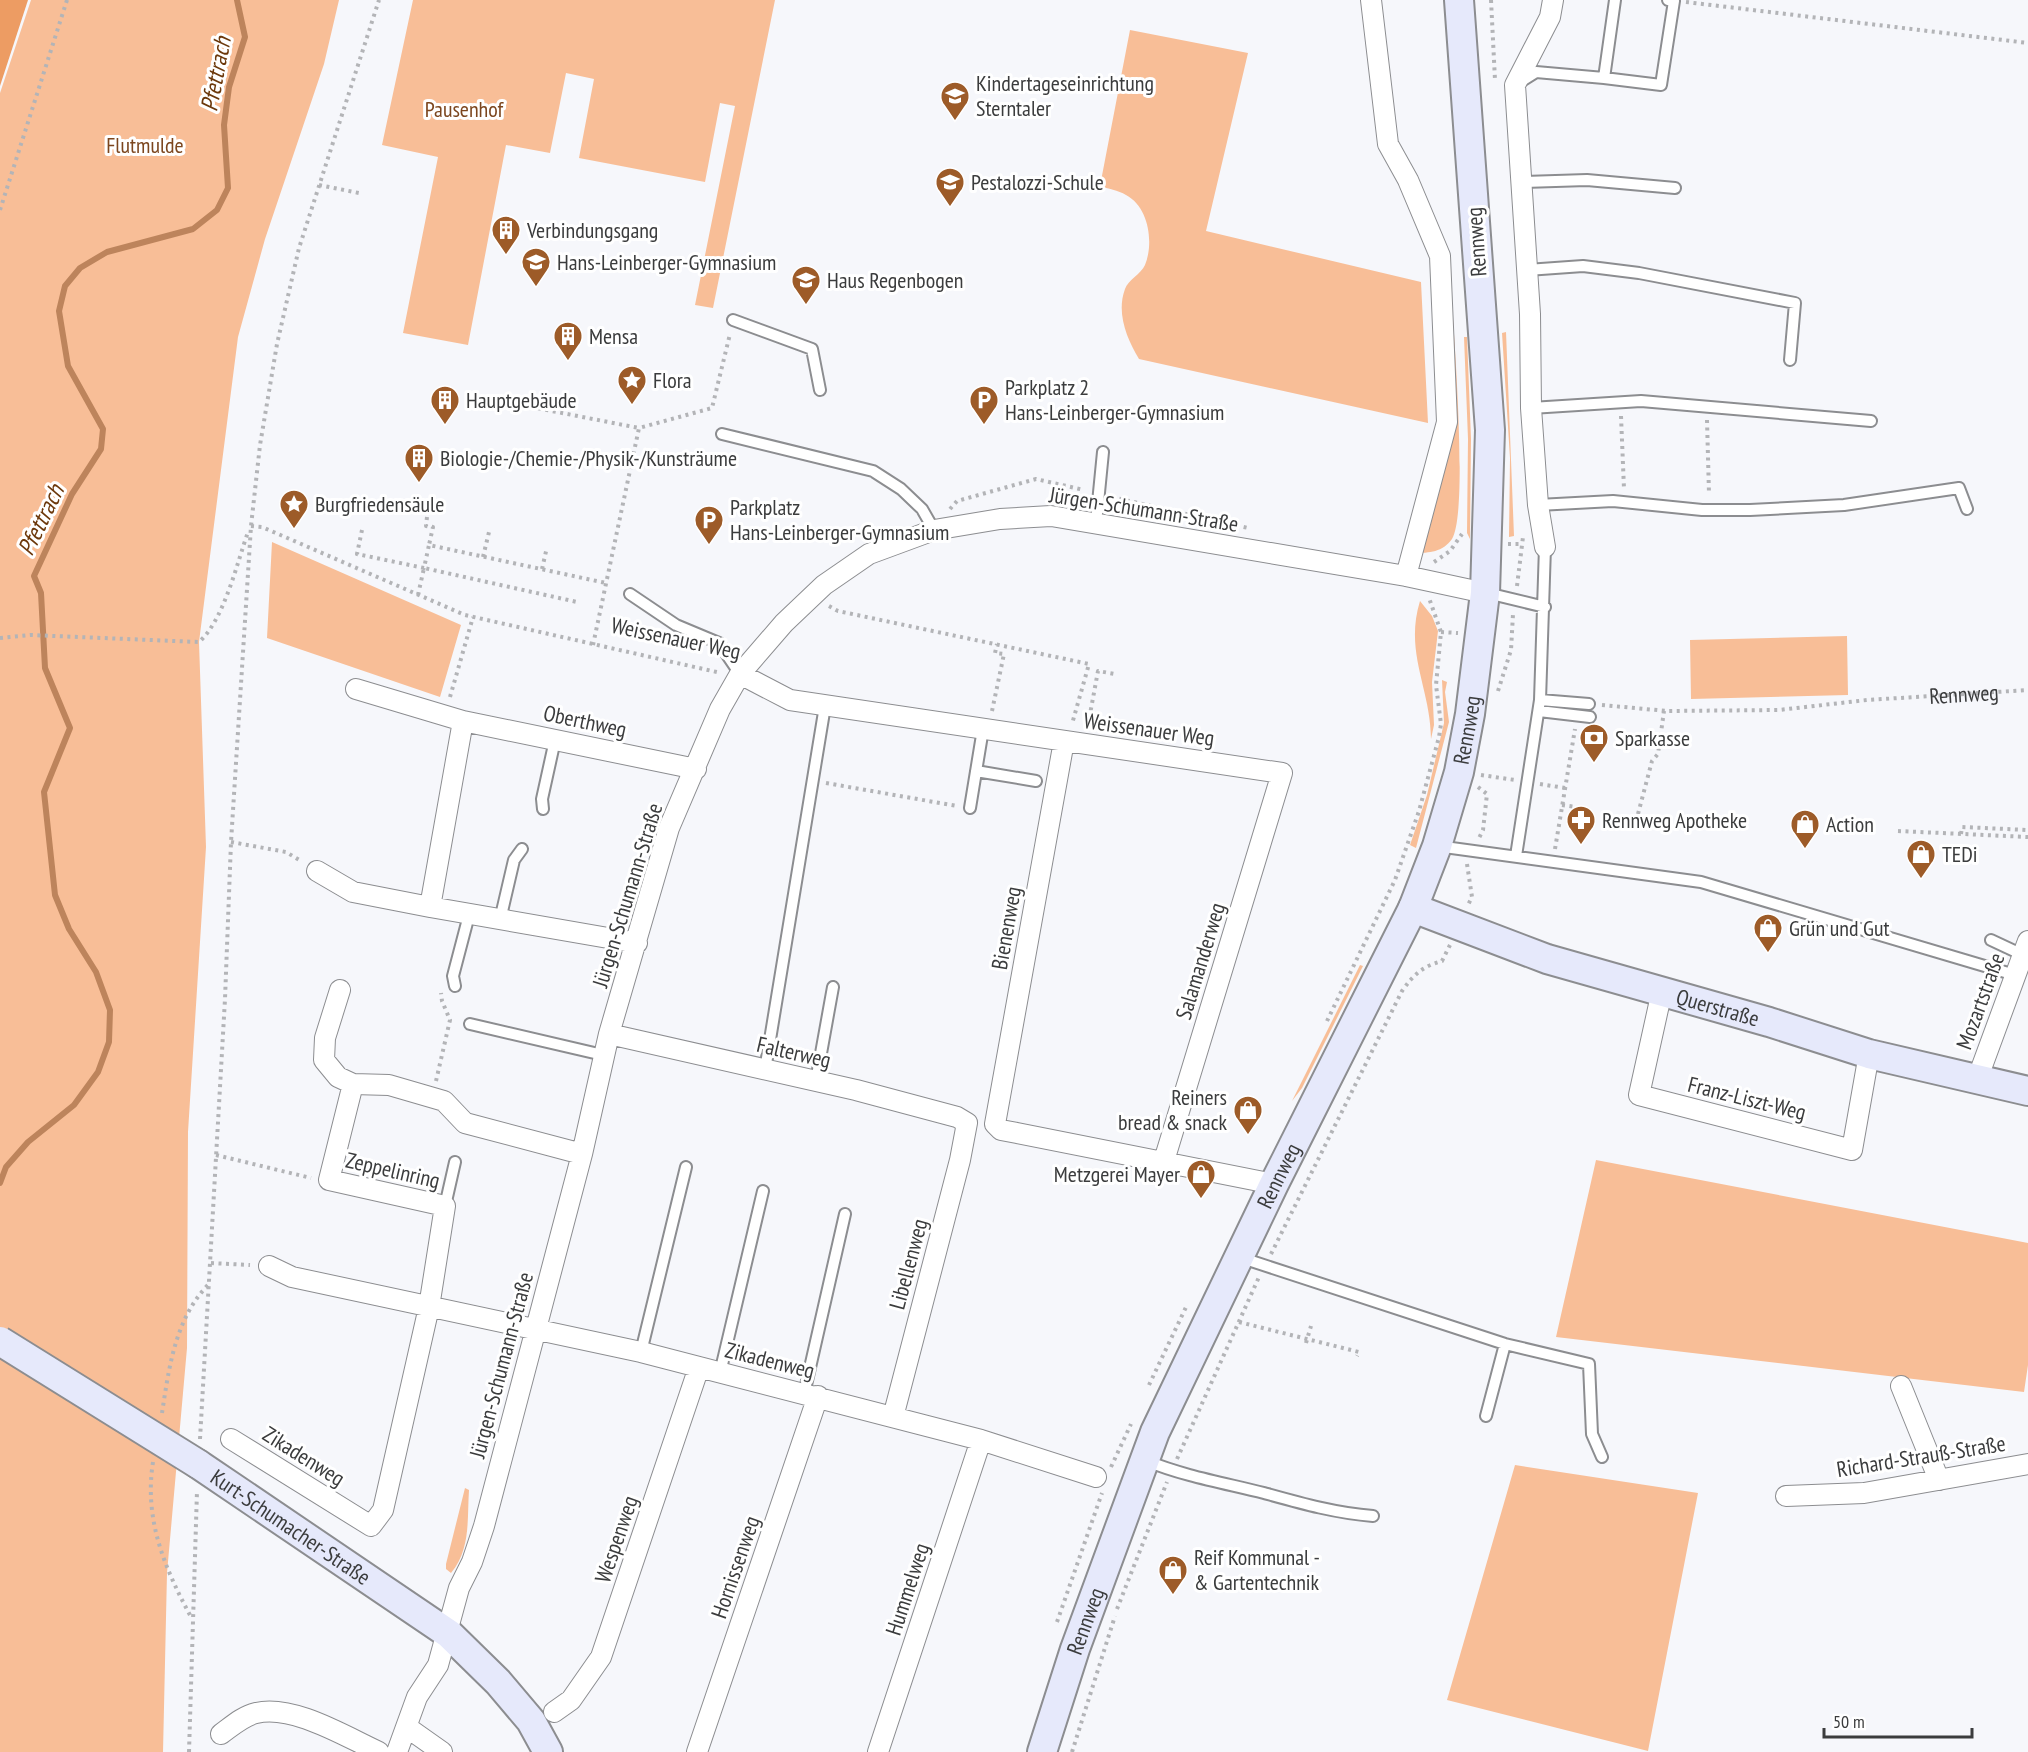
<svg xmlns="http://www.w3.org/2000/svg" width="2028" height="1752" viewBox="0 0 2028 1752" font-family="'PT Sans Narrow',sans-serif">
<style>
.green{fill:#f8be97}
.forest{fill:#ed9c63}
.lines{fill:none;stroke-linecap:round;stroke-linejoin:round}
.stream{stroke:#bd845c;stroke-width:6}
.lane-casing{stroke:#8c8d90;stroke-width:14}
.street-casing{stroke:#8c8d90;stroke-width:22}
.secondary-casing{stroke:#8c8d90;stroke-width:32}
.path{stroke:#b3b4b7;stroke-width:4;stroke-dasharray:3 4.5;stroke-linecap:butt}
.lane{stroke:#fff;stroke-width:10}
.street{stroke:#fff;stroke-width:20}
.secondary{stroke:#e6e9fb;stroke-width:28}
.secondary-bridge-casing{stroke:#8c8d90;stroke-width:32;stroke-linecap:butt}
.secondary-bridge{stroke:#e6e9fb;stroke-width:28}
.labels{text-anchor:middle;stroke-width:6;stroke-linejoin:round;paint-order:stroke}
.poi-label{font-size:22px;fill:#3b3c3d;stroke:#fff;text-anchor:start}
.park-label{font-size:22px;fill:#7c461e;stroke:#fff}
.street-label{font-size:22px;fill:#3b3c3d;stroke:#fff}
.water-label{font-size:24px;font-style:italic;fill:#6c380b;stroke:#fff}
</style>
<rect width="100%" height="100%" fill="#f6f7fb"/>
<!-- green -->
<path class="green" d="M31 0H339L324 64 265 239 238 337 199 642 206 847 188 1132 187 1348 167 1573 163 1752H0V93Z
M413 0H775L713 308 695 305 735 106 720 103 705 182 579 158 594 79 566 73 550 153 506 145 468 345 403 333 438 157 382 145Z
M1130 30 1248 53 1206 231 1421 282 1428 423 1139 359C1127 339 1116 313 1125 289 1128 280 1141 274 1145 265 1154 243 1149 207 1126 195 1118 190 1108 189 1100 186Z
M1450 276C1453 320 1469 511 1452 539 1443 552 1429 553 1415 553L1447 442Z
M1506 332 1514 536 1509 537 1510 458 1502 333Z
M1464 337H1467L1471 439 1470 539 1467 533 1468 439Z
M272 542 461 625 440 697 267 638Z
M1420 601 1432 616 1438 631 1432 682 1434 725 1431 739C1431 689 1404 653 1420 601Z
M1847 636 1848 695 1691 699 1690 640Z
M1442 680 1447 682 1445 692 1449 722 1416 848 1410 845 1427 795 1444 723Z
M1360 965 1363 966 1302 1088 1292 1101Z
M1596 1160 2028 1243V1365L2024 1392 1556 1337Z
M1515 1465 1698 1493 1648 1751 1447 1700Z
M465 1488 469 1490C467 1519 471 1549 451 1573L446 1569V1564Z"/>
<!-- forest -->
<path class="forest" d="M0 0H28L0 86Z"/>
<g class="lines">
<!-- stream -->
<path class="stream" d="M0 1183 6 1167 28 1142 74 1105 98 1072 109 1042 110 1010 96 972 69 929 55 895 44 792 70 728 45 668 41 593 34 576 72 494 101 449 103 429 68 366 59 311 65 286 80 268 107 252 193 229 217 210 228 188 224 125 229 87 245 37 237 0"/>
<!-- lane casing -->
<g class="lane-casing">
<path id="lane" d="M1604 78 1661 85 1674 1 1668 0
M1520 82 1536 72 1604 78 1615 0
M1521 182 1587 180 1675 188
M1527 270 1583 266 1639 273 1795 303 1790 360
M733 320 812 349 820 390
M1531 408 1641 401 1871 421
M722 434 873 471 901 489 922 509 934 530
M1538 505 1613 501 1702 510H1750L1844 505 1959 488 1967 509
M1096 523 1103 452
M1487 593 1545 607
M630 594 676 625 719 643 740 674
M1540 700 1589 704
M1539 711 1590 717
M976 771 1036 781
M970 808 983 729
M543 809 542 799 555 740
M1437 846 1701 882 2015 975
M1516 856 1540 700 1545 547
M500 920 514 860 522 849
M1991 940 2023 955
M455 986 453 976 469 915
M470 1024 603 1055
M765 1070 825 706
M816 1081 833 987
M445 1206 455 1162
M1239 1257 1505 1344 1589 1364 1592 1434 1602 1457
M641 1352 686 1167
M720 1373 763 1191
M804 1394 845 1214
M1486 1416 1505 1344
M1147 1461C1184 1476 1224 1483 1264 1493 1300 1503 1335 1513 1373 1516"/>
</g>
<!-- street casing -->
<g class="street-casing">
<path id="street" d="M1371 0 1388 144 1408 180 1440 256 1447 422 1406 576
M1545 547 1538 505 1531 408 1530 314 1515 85 1550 17 1553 0
M740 674 790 700 1282 773 1163 1164
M356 689 463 721
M1064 741 995 1124 1001 1130 1017 1133 1274 1184
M317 871 353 892 430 907
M637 943 430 907 463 721 696 769
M340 990 325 1038 324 1060 338 1077 353 1084
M1662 991 1639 1095 1852 1150 1869 1054
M609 1034 856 1090 957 1117 967 1123 960 1160 893 1417
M1978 1077 2028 941
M269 1266 292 1277 641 1352 981 1440 1096 1477
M1901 1386 1939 1480
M231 1439 371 1526 383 1510 429 1307 445 1206 329 1180 353 1084 389 1085 444 1101 465 1123 582 1154
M1786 1496 1864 1493 2028 1464
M554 1712 571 1700 601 1657 699 1367
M408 1728 442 1752
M221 1734C232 1726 243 1716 256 1713 293 1704 346 1737 379 1752
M397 1752 417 1697 438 1665 459 1588 472 1562 484 1526 582 1154 609 1034 669 828 720 709 740 674 784 623 824 585 869 554 934 530 1000 519 1051 516 1406 576 1485 593
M697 1752 818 1396
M878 1752 981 1440"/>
</g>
<!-- secondary casing -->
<g class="secondary-casing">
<g id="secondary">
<path id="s2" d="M1413 908 1547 959 1769 1022 1869 1054 2028 1091"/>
<path id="s3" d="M198 1464 449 1634 498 1682 531 1721 548 1752"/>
<path id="s4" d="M1042 1752 1075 1649 1155 1432 1274 1184 1413 908 1437 846 1459 772 1470 714 1485 593 1490 430 1459 0"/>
</g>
</g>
<!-- path -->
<g class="path">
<path d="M1491 0 1495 80"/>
<path d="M1686 2 2028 43"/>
<path d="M319 185 359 193"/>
<path d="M0 210 67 0"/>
<path d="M516 404 639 428"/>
<path d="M1621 416 1624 489"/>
<path d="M1707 420 1709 494"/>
<path d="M1112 497 1248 528"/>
<path d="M950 509 957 501 1036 479 1084 490"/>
<path d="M427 517 426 526 433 527 429 545"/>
<path d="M251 526 262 527 465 615 721 673"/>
<path d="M362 530 357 554 424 568 429 545 606 583"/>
<path d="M1508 544H1522"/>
<path d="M483 557 489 532"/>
<path d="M1434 562 1450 551 1462 534"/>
<path d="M542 569 547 547"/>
<path d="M1517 586 1523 537"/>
<path d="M418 595 424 568 577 602"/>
<path d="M829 606 838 611 1089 664 1072 724"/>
<path d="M1441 632 1458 633"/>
<path d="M0 638 30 635 199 642C224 620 237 563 248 532"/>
<path d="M593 645 639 428 712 408 730 334"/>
<path d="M1498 691 1511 650 1513 614"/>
<path d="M450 697 473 617"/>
<path id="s1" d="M1602 705 1667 711 1779 710 1867 700 2028 690"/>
<path d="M992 711 1004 654 995 653 997 644"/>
<path d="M1088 725 1098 671 1115 674"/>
<path d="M1481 775 1515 780"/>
<path d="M826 783 957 806"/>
<path d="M1540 784 1565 788"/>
<path d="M1478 787 1487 794 1483 830 1479 838"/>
<path d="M1562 805 1576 807"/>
<path d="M1638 814 1652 761 1658 754 1664 711"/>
<path d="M1898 831 2028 837"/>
<path d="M1961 834 1962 827 2028 830"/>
<path d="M231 842 286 852 301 861"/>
<path d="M1555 849 1575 729"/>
<path d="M1467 864 1472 897 1468 905"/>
<path d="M1327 1021 1395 880 1419 811 1439 737 1441 724 1436 685 1441 632 1429 598"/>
<path d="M436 1081 450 1020 442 1001 441 993"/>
<path d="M216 1155 311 1178"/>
<path d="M1271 1254 1402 991C1413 975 1423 966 1442 961L1450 945"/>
<path d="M211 1263 250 1265"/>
<path d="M1239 1322 1359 1352 1357 1356"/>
<path d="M1306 1343 1311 1326"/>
<path d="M1149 1385 1187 1305"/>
<path d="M162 1413C169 1368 175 1319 208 1285"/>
<path d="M200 1439 225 999 231 842 251 526 260 445 277 344 299 248 379 0"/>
<path d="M1177 1459 1259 1277"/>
<path d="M153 1462C144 1519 164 1567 191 1617"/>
<path d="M1111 1467 1131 1424"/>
<path d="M1117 1609 1167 1482"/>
<path d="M1057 1622 1102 1493"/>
<path d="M189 1752 197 1491"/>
<path d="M1072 1752 1115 1616"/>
</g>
<!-- lane -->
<use href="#lane" class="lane"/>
<!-- street -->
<use href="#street" class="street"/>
<!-- secondary -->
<use href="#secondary" class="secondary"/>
<!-- secondary-bridge casing -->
<g class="secondary-bridge-casing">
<path id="secondary-bridge" d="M0 1341 198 1464"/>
</g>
<!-- secondary-bridge -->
<use href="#secondary-bridge" class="secondary-bridge"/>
</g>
<!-- icons -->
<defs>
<g id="school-pin" transform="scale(1.5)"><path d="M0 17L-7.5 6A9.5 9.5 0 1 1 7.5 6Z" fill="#9d5b28" stroke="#fff"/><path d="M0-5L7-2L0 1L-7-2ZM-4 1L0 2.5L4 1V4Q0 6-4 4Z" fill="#fff"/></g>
<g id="building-pin" transform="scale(1.5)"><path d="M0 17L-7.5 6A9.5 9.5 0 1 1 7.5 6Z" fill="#9d5b28" stroke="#fff"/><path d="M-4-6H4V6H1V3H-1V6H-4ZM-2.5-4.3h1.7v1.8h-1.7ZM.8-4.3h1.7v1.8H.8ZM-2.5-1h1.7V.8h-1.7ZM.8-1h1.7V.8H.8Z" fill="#fff"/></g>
<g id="sight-pin" transform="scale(1.5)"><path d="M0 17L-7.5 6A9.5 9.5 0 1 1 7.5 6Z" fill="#9d5b28" stroke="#fff"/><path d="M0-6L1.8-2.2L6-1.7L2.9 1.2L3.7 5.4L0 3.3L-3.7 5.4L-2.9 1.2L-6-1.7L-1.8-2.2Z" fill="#fff"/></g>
<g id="parking-pin" transform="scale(1.5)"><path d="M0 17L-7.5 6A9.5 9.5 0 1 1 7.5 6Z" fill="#9d5b28" stroke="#fff"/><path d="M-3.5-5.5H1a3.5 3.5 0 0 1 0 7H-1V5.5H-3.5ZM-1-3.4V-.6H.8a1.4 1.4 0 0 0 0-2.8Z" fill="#fff"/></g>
<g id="bank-pin" transform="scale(1.5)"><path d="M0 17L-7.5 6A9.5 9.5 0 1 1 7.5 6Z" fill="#9d5b28" stroke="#fff"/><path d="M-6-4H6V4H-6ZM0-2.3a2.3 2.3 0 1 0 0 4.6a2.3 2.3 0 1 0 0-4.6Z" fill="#fff"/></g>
<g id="pharmacy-pin" transform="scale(1.5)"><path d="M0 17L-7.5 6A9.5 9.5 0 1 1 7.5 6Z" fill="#9d5b28" stroke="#fff"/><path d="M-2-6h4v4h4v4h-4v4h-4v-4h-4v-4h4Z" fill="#fff"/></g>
<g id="shop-pin" transform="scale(1.5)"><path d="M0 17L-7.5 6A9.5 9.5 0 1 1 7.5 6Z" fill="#9d5b28" stroke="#fff"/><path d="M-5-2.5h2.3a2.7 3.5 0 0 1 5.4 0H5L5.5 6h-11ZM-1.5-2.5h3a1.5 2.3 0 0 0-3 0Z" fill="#fff"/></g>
</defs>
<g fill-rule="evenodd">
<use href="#school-pin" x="955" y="96"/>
<use href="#school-pin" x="950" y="182"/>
<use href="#building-pin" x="506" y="230"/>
<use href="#school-pin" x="536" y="262"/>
<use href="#school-pin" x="806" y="280"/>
<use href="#building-pin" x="568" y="336"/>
<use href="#sight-pin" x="632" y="380"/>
<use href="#building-pin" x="445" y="400"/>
<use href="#parking-pin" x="984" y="400"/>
<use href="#building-pin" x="419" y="458"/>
<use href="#sight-pin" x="294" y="504"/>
<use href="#parking-pin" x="709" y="520"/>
<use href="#bank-pin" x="1594" y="738"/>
<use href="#pharmacy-pin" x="1581" y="820"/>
<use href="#shop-pin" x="1805" y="824"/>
<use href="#shop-pin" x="1921" y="854"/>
<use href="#shop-pin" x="1768" y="928"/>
<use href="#shop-pin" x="1248" y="1110"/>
<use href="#shop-pin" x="1201" y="1174"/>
<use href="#shop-pin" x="1173" y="1570"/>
</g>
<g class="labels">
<!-- poi labels -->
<g class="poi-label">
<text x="976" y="91">Kindertageseinrichtung<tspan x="976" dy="25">Sterntaler</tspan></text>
<text x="971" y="190">Pestalozzi-Schule</text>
<text x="527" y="238">Verbindungsgang</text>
<text x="557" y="270">Hans-Leinberger-Gymnasium</text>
<text x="827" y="288">Haus Regenbogen</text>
<text x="589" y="344">Mensa</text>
<text x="653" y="388">Flora</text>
<text x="1005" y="395">Parkplatz 2<tspan x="1005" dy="25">Hans-Leinberger-Gymnasium</tspan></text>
<text x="466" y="408">Hauptgebäude</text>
<text x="440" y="466">Biologie-/Chemie-/Physik-/Kunsträume</text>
<text x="315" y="512">Burgfriedensäule</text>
<text x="730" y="515">Parkplatz<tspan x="730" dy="25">Hans-Leinberger-Gymnasium</tspan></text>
<text x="1615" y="746">Sparkasse</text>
<text x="1602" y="828">Rennweg Apotheke</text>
<text x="1826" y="832">Action</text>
<text x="1942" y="862">TEDi</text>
<text x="1789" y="936">Grün und Gut</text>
<text x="1227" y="1105" text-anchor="end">Reiners<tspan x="1227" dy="25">bread &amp; snack</tspan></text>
<text x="1180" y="1182" text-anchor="end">Metzgerei Mayer</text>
<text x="1194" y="1565">Reif Kommunal -<tspan x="1194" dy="25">&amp; Gartentechnik</tspan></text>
</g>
<!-- park labels -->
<g class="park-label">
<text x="464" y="117">Pausenhof</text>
<text x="145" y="153">Flutmulde</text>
</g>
<!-- street labels -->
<g class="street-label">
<text transform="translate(1476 242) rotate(-94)" y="8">Rennweg</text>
<text transform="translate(1144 509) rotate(9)" y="8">Jürgen-Schumann-Straße</text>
<text transform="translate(676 638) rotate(12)" y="8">Weissenauer Weg</text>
<text dy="8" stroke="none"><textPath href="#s1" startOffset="363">Rennweg</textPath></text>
<text transform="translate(585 721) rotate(12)" y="8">Oberthweg</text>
<text transform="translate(1149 729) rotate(8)" y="8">Weissenauer Weg</text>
<text dy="8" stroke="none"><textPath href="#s4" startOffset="1110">Rennweg</textPath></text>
<text transform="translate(627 895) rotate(-73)" y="8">Jürgen-Schumann-Straße</text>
<text transform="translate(1006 928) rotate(-80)" y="8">Bienenweg</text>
<text transform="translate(1200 961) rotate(-73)" y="8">Salamanderweg</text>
<text transform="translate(1980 1001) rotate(-70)" y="8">Mozartstraße</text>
<text dy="8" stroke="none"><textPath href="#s2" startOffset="321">Querstraße</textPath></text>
<text transform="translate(794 1052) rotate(13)" y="8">Falterweg</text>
<text transform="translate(1747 1098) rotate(14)" y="8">Franz-Liszt-Weg</text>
<text transform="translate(393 1170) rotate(13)" y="8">Zeppelinring</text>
<text dy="8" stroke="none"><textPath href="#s4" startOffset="624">Rennweg</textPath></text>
<text transform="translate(908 1264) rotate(-75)" y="8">Libellenweg</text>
<text transform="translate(770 1360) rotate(14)" y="8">Zikadenweg</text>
<text transform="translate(501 1365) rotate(-75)" y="8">Jürgen-Schumann-Straße</text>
<text transform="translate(304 1456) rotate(32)" y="8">Zikadenweg</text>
<text transform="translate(1921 1456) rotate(-9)" y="8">Richard-Strauß-Straße</text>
<text dy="8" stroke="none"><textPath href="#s3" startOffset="112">Kurt-Schumacher-Straße</textPath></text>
<text transform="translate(616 1539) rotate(-71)" y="8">Wespenweg</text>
<text transform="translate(735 1567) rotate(-71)" y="8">Hornissenweg</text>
<text transform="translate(907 1589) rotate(-72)" y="8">Hummelweg</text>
<text dy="8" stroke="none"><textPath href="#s4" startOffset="138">Rennweg</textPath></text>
</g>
<!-- water labels -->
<g class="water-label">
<text transform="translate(216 74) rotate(-79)" y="8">Pfettrach</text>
<text transform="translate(41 520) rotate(-64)" y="8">Pfettrach</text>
</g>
</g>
<!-- scale -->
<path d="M1824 1728v9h148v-9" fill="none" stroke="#3b3c3d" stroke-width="3"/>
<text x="1833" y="1728" font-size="18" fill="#3b3c3d" stroke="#ffffff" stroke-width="4.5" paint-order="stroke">50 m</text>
</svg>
